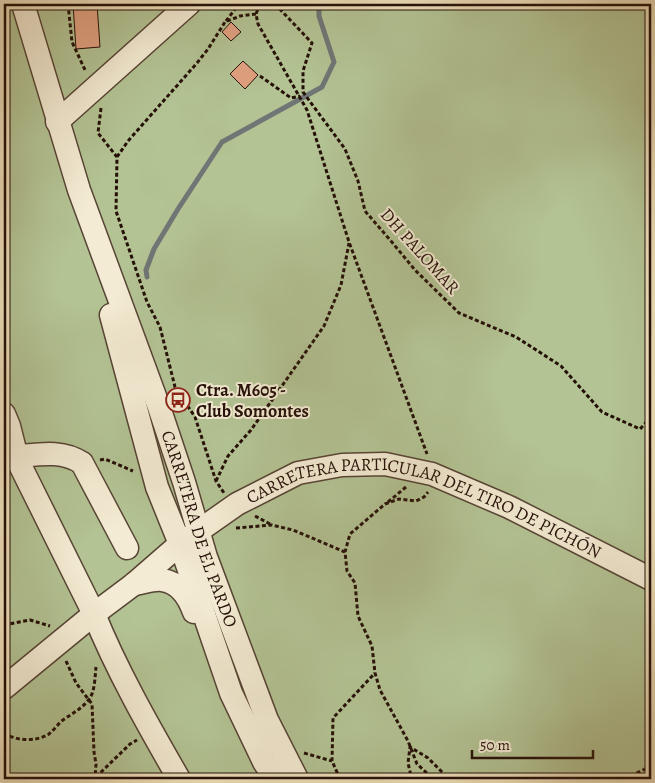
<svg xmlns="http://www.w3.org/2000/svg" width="655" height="783" viewBox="0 0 655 783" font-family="Alegreya,serif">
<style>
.green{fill:#b3c394;stroke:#6c6a4e}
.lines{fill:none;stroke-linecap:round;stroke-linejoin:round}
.stream{stroke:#6f7675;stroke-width:5}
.building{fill:#e1a181;stroke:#251008}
.minor-casing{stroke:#574435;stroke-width:25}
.path{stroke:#251008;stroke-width:3;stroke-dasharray:4 2.5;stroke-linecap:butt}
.minor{stroke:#f3ebd3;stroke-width:22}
.labels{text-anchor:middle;stroke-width:4;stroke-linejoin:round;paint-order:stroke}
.street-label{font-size:18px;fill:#251008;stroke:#f3ebd3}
.poi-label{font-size:18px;font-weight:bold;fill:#251008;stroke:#f3ebd3;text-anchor:start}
</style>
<rect width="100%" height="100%" fill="#ede0bc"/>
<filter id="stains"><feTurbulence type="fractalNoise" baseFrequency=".004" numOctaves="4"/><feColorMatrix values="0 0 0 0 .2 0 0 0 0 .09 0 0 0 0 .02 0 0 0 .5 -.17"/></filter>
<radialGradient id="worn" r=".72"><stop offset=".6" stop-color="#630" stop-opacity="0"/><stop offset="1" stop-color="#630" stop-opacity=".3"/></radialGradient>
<!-- green -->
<path class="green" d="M4 4H651V779H4Z"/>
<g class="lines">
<!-- stream -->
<path class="stream" d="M147 277 146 270 154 249 178 209 222 142 322 87 334 62 319 16V4"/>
</g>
<!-- building -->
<path class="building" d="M73 4H97L100 47 76 49Z
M231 22 241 32 231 41 222 32Z
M243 61 258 75 245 89 230 74Z"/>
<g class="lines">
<!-- minor casing -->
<g class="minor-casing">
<g id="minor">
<path id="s1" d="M23 4 79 190 159 407 184 482 206 557 267 720 297 779"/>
<path d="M57 122 189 4"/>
<path d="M111 315 157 487 180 544 231 693 264 762 275 779"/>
<path d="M4 414 9 426 16 454"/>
<path d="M4 439 16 457 94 614C116 669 149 727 179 779"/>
<path d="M4 457C30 457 58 447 82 463L127 548"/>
<path d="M134 584C142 583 153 579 162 580 179 582 189 598 194 612"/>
<path id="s2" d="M4 688 94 614 134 584 180 544 237 504 298 473 342 465 385 464 432 474 509 507 651 579"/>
</g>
</g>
<!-- path -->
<path class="path" d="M68 4 72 42 86 72
M260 4 256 14 258 24 307 110 349 242 427 454
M275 4 312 43 303 71V92L345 149 358 181 365 211 391 241 415 270 459 313 516 337 561 366 602 412 640 429 651 417
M226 21 239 4
M260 76 291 98 300 96
M101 108 98 133 117 157 116 211 147 302 160 327 175 387 195 417 216 481 224 493
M117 157 128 141 197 63 208 49 225 22 240 16 256 14
M100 460 105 459 133 471
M216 481 228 456 251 430 324 326 341 285 349 243
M388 502 406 487
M255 516 272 525
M236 528 272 525 293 530 345 552
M4 625 30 620 50 626
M66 661 76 683 92 704 94 752 96 764 95 779
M4 733C16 741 36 742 49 734 54 730 58 724 63 720 73 713 83 708 90 698 95 690 95 676 96 667
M304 753 332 761
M96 777 130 744 137 740
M340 779 332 761 333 718 375 673
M415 779 411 776 408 763 410 747 428 758 449 779
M428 779V774L417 764 408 741 380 690 375 673 372 646 358 616 355 583 347 571 345 552 350 534 385 504 399 499 416 501 424 497 428 492
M625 779 651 766"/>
<!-- minor -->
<use href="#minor" class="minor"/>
</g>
<!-- icons -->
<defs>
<g id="bus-ring" transform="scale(1.25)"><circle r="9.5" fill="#f3ebd3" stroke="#8f2418" stroke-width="1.5"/><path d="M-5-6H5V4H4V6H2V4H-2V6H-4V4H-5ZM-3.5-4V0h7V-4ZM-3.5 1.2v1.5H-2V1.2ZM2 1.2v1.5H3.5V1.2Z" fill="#8f2418"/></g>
</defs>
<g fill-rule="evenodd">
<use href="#bus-ring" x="178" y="400"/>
</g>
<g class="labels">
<!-- street labels -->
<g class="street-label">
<text transform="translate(420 251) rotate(48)" y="6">DH PALOMAR</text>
<text dy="6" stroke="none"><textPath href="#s1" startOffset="554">CARRETERA DE EL PARDO</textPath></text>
<text dy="6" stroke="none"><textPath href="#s2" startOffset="498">CARRETERA PARTICULAR DEL TIRO DE PICHÓN</textPath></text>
</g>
<!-- poi labels -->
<g class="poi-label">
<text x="196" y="396">Ctra. M605 -<tspan x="196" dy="21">Club Somontes</tspan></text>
</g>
</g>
<!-- margin -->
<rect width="655" height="783" fill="none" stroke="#ede0bc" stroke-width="20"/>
<rect x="5" y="5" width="645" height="773" fill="none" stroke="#251008" stroke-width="2.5"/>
<rect x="10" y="10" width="635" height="763" fill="none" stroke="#251008"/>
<!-- scale -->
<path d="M472 750v8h121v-8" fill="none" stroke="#251008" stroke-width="2.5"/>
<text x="480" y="750" font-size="15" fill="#251008" stroke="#f3ebd3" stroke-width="4" paint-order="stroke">50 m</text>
<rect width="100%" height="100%" filter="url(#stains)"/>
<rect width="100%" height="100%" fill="url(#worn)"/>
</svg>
